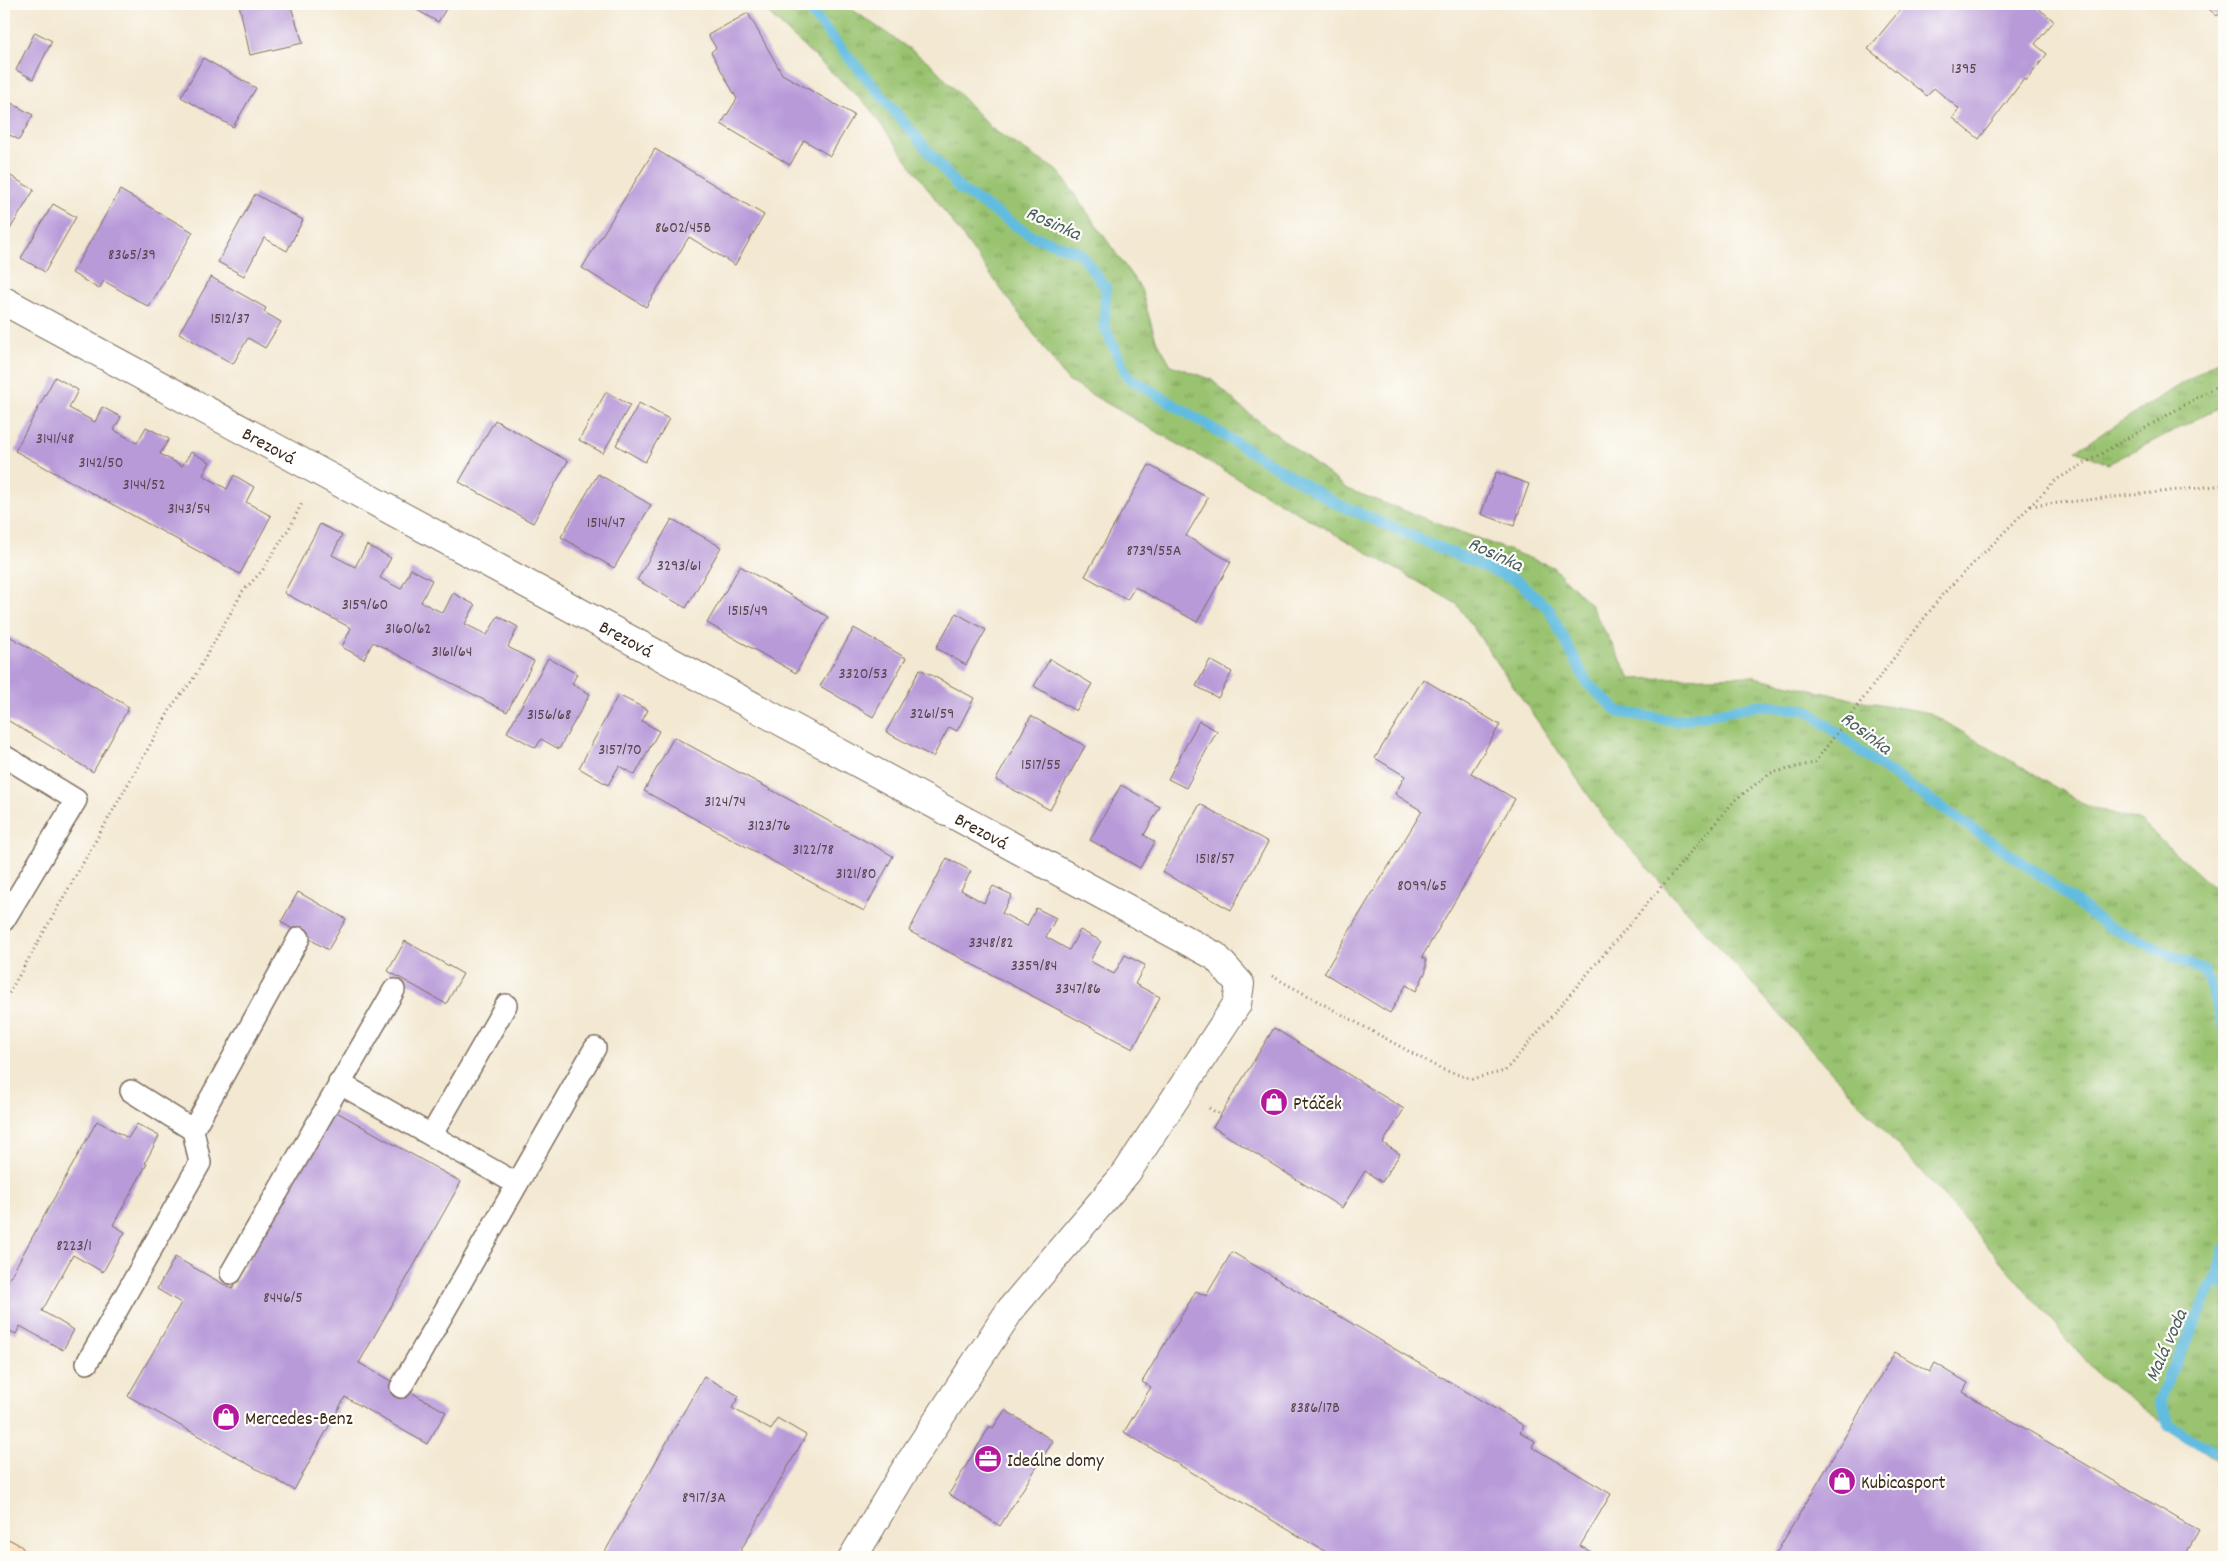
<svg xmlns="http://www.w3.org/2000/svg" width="2228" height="1561" viewBox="0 0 2228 1561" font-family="Dekko,sans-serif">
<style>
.grass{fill:url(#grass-tufts);stroke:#6a7646}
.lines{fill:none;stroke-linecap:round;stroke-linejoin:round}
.stream{stroke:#62bce0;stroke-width:11}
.building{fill:#b89ad9}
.lane-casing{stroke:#7b6c5d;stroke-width:24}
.street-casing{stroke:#7b6c5d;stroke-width:30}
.secondary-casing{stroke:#7b6c5d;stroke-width:30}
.path{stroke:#7b6c5d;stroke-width:3;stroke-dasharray:1 4;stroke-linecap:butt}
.lane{stroke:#fff;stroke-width:21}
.street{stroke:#fff;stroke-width:28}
.secondary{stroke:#fee4c6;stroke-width:28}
.labels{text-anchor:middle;stroke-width:4.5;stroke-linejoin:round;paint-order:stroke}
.number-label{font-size:16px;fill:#5a464d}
.street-label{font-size:19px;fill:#3b2a1e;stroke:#fdfcf7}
.poi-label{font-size:19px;fill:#3b2a1e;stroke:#fdfcf7;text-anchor:start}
.water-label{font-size:20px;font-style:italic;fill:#495d62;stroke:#fdfcf7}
</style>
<defs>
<pattern id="grass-tufts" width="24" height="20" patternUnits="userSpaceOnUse" patternTransform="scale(1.25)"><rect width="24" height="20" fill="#99c36f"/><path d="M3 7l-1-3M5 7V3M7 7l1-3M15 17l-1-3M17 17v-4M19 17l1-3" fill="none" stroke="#7e9f5b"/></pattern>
</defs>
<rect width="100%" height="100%" fill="#fdfcf7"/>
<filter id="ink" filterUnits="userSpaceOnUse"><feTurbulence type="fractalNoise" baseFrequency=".02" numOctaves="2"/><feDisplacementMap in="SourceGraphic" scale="10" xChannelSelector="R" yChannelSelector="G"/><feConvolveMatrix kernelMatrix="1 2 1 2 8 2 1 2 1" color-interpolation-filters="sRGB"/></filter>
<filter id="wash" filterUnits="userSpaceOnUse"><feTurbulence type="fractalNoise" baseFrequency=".0096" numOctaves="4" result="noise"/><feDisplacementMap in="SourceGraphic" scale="20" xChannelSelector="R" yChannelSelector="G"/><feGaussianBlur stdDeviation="1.12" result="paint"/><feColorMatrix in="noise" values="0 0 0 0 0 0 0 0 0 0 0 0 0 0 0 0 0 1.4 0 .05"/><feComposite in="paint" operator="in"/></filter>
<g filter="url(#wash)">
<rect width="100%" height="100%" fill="#f3e8d1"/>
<!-- grass -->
<path class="grass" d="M758 4H844L930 63 992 129 1059 172 1141 289 1155 337 1171 365 1212 380 1242 408 1347 489 1553 567 1590 604 1631 679 1750 676 1852 699 1930 713 2087 806 2140 821 2224 897V1466L2102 1379 1965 1220 1609 825 1457 604 1068 381 867 105Z
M2224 357V405L2108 464 2076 450Z"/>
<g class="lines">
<!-- stream -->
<path class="stream" d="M804 4 960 189 1030 235 1080 253 1106 288 1104 326 1128 377 1335 503 1518 581 1549 609 1587 683 1619 712 1675 721 1759 705 1807 710 1876 763 2039 874 2105 925 2205 971 2224 1027
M2224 1249 2217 1277 2224 1286
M2217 1277 2168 1378 2160 1402 2169 1426 2224 1457"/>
</g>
<g id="blocks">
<!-- building -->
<path class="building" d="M239 4H290L303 43 250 55Z
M406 4H449L438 22Z
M1905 4H2033L2054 21 2035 44 2047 54 2026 81 2024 79 1979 139 1953 118 1959 109 1934 88 1927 96 1868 49Z
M2203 4H2224V9L2217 16Z
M748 13 782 74 854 115 830 156 804 140 790 165 721 124 737 99 711 52 716 48 708 35Z
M35 32 52 41 33 79 16 70Z
M203 58 256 88 233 127 181 97Z
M4 99 33 115 19 140 10 135 4 147Z
M655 149 764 215 735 265 689 237 646 307 582 268Z
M4 172 34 190 4 239Z
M120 190 193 232 149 307 104 281 99 289 72 273Z
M255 194 303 220 287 251 264 238 244 276 218 262Z
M53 204 76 217 45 272 21 258Z
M211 277 266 308 264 312 281 322 265 348 248 338 233 364 179 333Z
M55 377 78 390 69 408 95 422 102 407 121 417 114 430 137 443 146 427 169 439 160 454 182 466 191 452 210 462 203 475 227 489 234 475 254 487 246 502 271 516 240 574 15 451Z
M606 392 630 405 603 453 579 440Z
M639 403 669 419 645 462 616 445Z
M495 420 568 461 533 523 459 482Z
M1149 465 1208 498 1186 536 1231 562 1197 622 1135 587 1127 600 1085 576Z
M1496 472 1529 484 1514 526 1481 514Z
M598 474 651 505 614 568 561 537Z
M672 519 721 547 686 608 637 580Z
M320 524 342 535 332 555 355 567 367 545 391 558 380 578 401 589 411 569 432 580 421 602 443 613 453 593 475 605 465 624 487 635 498 616 518 627 508 647 534 661 507 712 373 642 364 659 342 647 351 628 284 593Z
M740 566 828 617 796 673 707 623Z
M956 613 986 630 966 665 936 648Z
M854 628 906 658 873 717 820 686Z
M4 633 129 707 93 772 4 718Z
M548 658 577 674 572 684 590 694 559 749 541 739 536 748 507 732Z
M1050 659 1092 684 1076 711 1034 686Z
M1210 660 1232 672 1218 698 1196 686Z
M920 669 974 698 957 731 949 727 933 757 886 732Z
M1423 679 1500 725 1471 773 1515 799 1422 957 1426 960V971L1416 991 1406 985 1390 1013 1324 973 1422 811 1395 794 1405 776 1375 758Z
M618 695 648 710 642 721 659 731 635 775 619 766 608 785 579 768Z
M1031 716 1085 746 1050 810 996 780Z
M1199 721 1217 731 1186 788 1168 779Z
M674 737 893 856 864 911 644 791Z
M1121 785 1160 807 1144 835 1155 842 1140 868 1090 840Z
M1200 804 1268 842 1231 910 1162 872Z
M947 858 971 871 961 890 984 903 993 886 1012 895 1002 913 1027 926 1036 908 1056 918 1046 937 1069 950 1080 930 1101 941 1090 961 1114 974 1125 955 1145 965 1135 984 1160 997 1133 1049 909 931Z
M298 892 346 919 328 950 281 922Z
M405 941 463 974 446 1004 388 971Z
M1274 1028 1404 1109 1383 1143 1400 1154 1382 1182 1365 1171 1342 1208 1213 1127Z
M333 1110 461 1182 359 1363 446 1412 427 1444 345 1397 294 1490 128 1396 181 1303 157 1289 175 1257 232 1289Z
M97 1121 128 1138 137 1124 159 1136 145 1163 147 1164 113 1225 125 1232 103 1272 73 1255 42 1311 74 1330 63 1350 20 1326 16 1334 4 1328V1288Z
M1232 1252 1524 1426 1520 1432 1535 1441 1532 1447 1611 1494 1580 1546 1600 1557H1334L1124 1432 1151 1387 1142 1382 1196 1291 1206 1296Z
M1895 1352 1930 1372 1935 1363 1968 1383 1963 1392 2199 1531 2184 1557H1774Z
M704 1376 739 1396 732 1408 771 1430 777 1418 806 1435 737 1557H602Z
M1005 1410 1053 1441 1000 1526 949 1494 990 1426 993 1428Z"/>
</g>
</g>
<g filter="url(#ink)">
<use href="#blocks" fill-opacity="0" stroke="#7b6c5d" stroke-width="1"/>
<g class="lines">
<!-- lane casing -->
<g class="lane-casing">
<path id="lane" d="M4 756 76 800 4 920
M339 1083 517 1184
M193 1130 299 938
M432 1134 506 1005
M231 1273 394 990
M87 1363 200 1163 193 1130 131 1091
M401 1387 595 1048"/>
</g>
<!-- street casing -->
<g class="street-casing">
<g id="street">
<path id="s1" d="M4 301 1215 956 1240 984 1237 1004 1127 1172 1011 1309 905 1470 853 1557"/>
</g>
</g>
<!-- secondary casing -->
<g class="secondary-casing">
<path id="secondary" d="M4 1553 11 1557"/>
</g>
<!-- path -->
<path class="path" d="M2031 506 2224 485
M1272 976 1441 1069 1472 1079 1505 1071 1735 800 1771 773 1814 763 1942 595 2056 480 2224 382
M4 1002 174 703 192 681 243 591 262 571 291 525 303 501
M1209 1108 1220 1115"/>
<!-- lane -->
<use href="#lane" class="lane"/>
<!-- street -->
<use href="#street" class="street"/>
<!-- secondary -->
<use href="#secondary" class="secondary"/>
</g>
</g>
<!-- icons -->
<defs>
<g id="shop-disc" transform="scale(1.4375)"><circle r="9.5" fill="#b5179e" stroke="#fdfcf7"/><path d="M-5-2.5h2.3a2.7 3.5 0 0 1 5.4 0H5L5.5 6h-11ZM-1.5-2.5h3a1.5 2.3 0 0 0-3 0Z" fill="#fff"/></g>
<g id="office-disc" transform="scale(1.4375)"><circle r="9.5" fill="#b5179e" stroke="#fdfcf7"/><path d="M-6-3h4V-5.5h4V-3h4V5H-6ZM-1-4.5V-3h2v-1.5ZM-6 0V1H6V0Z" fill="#fff"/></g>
</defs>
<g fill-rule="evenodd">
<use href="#shop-disc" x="1274" y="1102"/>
<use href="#shop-disc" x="226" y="1417"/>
<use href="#office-disc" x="988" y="1459"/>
<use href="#shop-disc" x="1842" y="1481"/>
</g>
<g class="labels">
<!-- number labels -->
<g class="number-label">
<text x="1964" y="73">1395</text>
<text x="683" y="232">8602/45B</text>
<text x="132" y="259">8365/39</text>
<text x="230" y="323">1512/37</text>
<text x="55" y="443">3141/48</text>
<text x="101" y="467">3142/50</text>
<text x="144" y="489">3144/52</text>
<text x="189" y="513">3143/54</text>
<text x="606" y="527">1514/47</text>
<text x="1154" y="555">8739/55A</text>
<text x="679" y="570">3293/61</text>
<text x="365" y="609">3159/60</text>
<text x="748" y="615">1515/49</text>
<text x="408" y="633">3160/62</text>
<text x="452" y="656">3161/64</text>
<text x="863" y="678">3320/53</text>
<text x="932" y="718">3261/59</text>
<text x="549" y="719">3156/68</text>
<text x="620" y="754">3157/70</text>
<text x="1041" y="769">1517/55</text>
<text x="725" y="806">3124/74</text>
<text x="769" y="830">3123/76</text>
<text x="813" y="854">3122/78</text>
<text x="1215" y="863">1518/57</text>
<text x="856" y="878">3121/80</text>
<text x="1422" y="890">8099/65</text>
<text x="991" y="947">3348/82</text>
<text x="1034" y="970">3359/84</text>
<text x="1078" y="993">3347/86</text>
<text x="74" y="1250">8223/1</text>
<text x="283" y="1302">8446/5</text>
<text x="1315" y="1412">8386/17B</text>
<text x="704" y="1502">8917/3A</text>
</g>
<!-- street labels -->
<g class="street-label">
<text dy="7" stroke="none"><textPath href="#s1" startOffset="302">Brezová</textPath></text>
<text dy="7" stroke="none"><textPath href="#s1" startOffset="708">Brezová</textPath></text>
<text dy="7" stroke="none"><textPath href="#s1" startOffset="1112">Brezová</textPath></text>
</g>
<!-- poi labels -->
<g class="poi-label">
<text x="1293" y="1109">Ptáček</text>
<text x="245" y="1424">Mercedes-Benz</text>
<text x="1007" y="1466">Ideálne domy</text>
<text x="1861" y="1488">Kubicasport</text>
</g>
<!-- water labels -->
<g class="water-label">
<text transform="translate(1054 222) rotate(24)" y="7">Rosinka</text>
<text transform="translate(1496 553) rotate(25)" y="7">Rosinka</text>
<text transform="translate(1867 732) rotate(37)" y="7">Rosinka</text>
<text transform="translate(2165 1345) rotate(-66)" y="7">Malá voda</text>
</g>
</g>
<!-- margin -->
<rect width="2228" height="1561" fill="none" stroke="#fdfcf7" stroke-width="20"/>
</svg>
